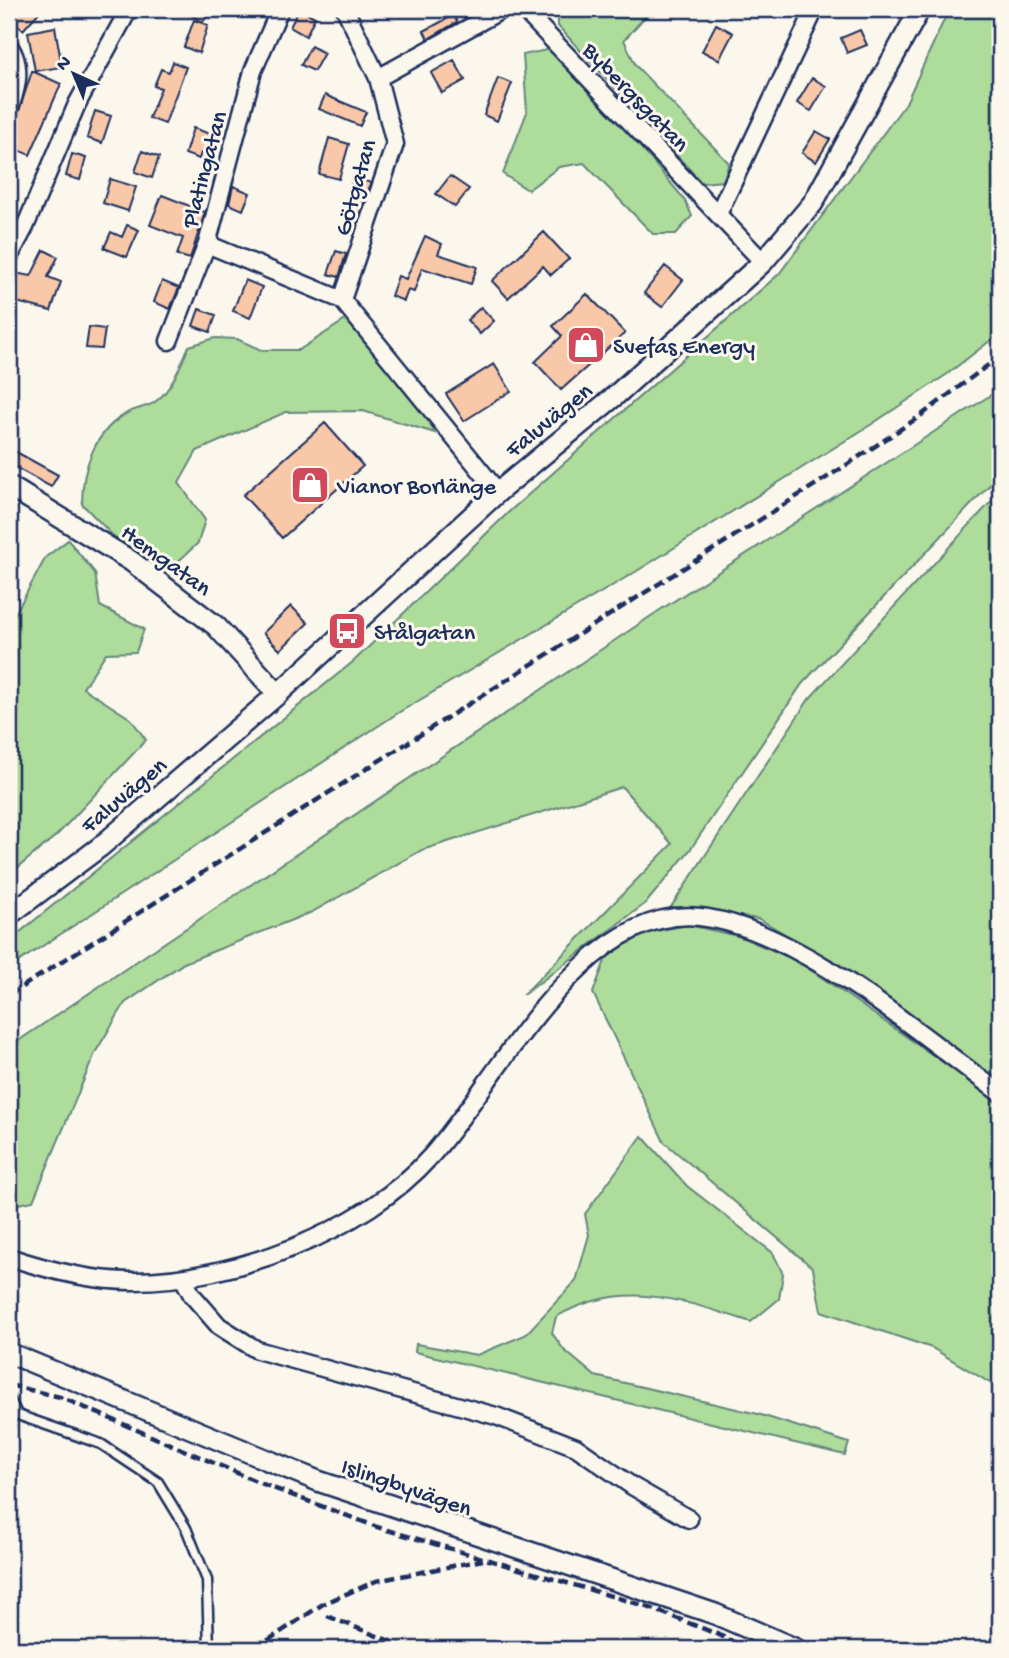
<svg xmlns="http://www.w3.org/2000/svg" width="1009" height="1658" viewBox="0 0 1009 1658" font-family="'Gochi Hand',sans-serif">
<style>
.green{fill:#aedc9b;stroke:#64867c;stroke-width:2}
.building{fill:#f9c8a8;stroke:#1b2f5e;stroke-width:2}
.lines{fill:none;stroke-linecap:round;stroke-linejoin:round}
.service-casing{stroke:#1b2f5e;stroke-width:13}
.minor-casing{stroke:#1b2f5e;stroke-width:21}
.tertiary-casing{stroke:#1b2f5e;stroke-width:24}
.service{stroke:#fbf7ec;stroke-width:8}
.minor{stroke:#fbf7ec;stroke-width:16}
.tertiary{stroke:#fbf7ec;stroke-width:19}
.rail{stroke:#1b2f5e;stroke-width:4.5;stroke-dasharray:10 5;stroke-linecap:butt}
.labels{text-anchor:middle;stroke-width:6;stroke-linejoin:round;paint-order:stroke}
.street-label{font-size:24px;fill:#1b2f5e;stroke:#fbf7ec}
.poi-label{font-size:24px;fill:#1b2f5e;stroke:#fbf7ec;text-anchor:start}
</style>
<rect width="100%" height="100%" fill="#fbf7ec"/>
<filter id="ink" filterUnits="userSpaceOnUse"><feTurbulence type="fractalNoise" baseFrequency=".0143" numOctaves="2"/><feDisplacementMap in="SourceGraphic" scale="14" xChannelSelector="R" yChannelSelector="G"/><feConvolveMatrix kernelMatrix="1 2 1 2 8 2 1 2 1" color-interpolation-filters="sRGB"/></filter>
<g filter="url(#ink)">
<!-- green -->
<path class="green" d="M558 9H652L624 40 636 66 729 163 723 181 702 183 558 26Z
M949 9H1000V333L946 375 872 424 637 571 398 713 9 968V941L354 661 511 510 779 274 906 103Z
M551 49 595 93 685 200 692 216 676 234H653L584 163 559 167 528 190 503 174 527 112 523 55Z
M347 319C380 351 414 391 435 433L363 411 286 412 197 451 179 483 205 520 198 543 169 570 122 545 82 504C82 467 95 430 129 412 137 408 148 407 155 402 172 390 181 364 189 346L215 338 237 339 261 350H299Z
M1000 389V474L802 684 690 850 646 903 523 995 672 844 622 787 422 850 312 912 184 963 125 1003 95 1053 33 1201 9 1206V1049L15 1043 660 610Z
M1000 492V1083L811 949 759 919 671 907 809 699Z
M68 540 95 573 100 606 144 629 136 652 106 653 83 688 131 719 146 740 58 834 9 875V625L46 557Z
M688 925 738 936 798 961 1000 1102V1389L932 1348 821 1311 813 1268 664 1142 593 993 606 958 641 934Z
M642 1136 687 1186 773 1253 783 1274 779 1299 751 1322C682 1300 624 1278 556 1317L552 1333 564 1350 595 1376 758 1414 849 1443 845 1455 415 1352 416 1344 477 1355 525 1335 576 1281 589 1235 585 1214Z"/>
<!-- building -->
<path class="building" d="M9 9H42L23 30 9 17Z
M180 9H212L203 22Z
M299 9 315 17 306 36 290 27Z
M454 15 457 22 428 39 424 31Z
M194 20 208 25 199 53 184 47Z
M716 24 733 33 719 60 702 51Z
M55 27 62 67 35 71 28 32Z
M860 30 867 45 847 53 841 38Z
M311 46 324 53 314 71 301 65Z
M454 60 465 80 442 93 431 73Z
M173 62 186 67 165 124 149 118 161 88 154 86 161 69 169 72Z
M32 71 61 84 30 155 9 146V127L15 123Z
M498 78 512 83 497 121 484 115Z
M812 78 826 86 811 111 797 103Z
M325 95 366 112 360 126 319 109Z
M95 111 111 116 102 143 87 138Z
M193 128 219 137 212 157 201 153 199 159 185 154Z
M816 131 830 139 816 162 802 153Z
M329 138 349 144 339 179 319 174Z
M142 151 159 157 152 178 135 172Z
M72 154 86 158 80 180 66 176Z
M450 176 469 189 455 207 436 194Z
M354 177 371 183 355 229 345 226 355 192 349 190Z
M110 179 136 187 128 211 103 203Z
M233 186 250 193 243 210 229 204Z
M162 195 205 212 190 259 177 255 183 238 150 225Z
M127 225 139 230 127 257 104 248 111 232 122 237Z
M544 232 569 259 551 275 543 266 508 298 492 281Z
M425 236 442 244 438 254 477 267 471 284 422 268 414 292 408 290 404 301 391 296 398 276 406 279Z
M44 250 58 257 48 277 61 282 51 311 9 300 14 273 31 276Z
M336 251 346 254 339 277 328 274Z
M665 266 683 280 662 307 644 293Z
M245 280 262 287 250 318 233 311Z
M162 281 179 288 170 309 154 302Z
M587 294 625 333 561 390 535 362 562 336 553 326Z
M481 307 494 321 480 334 467 320Z
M199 309 216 315 210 332 193 326Z
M89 327 105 329 102 349 86 348Z
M494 364 511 391 464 421 446 394Z
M325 423 363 466 282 538 243 495Z
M9 448 58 475 51 487 9 464Z
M291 606 308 623 280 650 263 633Z"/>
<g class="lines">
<!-- service casing -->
<g class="service-casing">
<path id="service" d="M9 39C30 64 20 95 9 121
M9 1398 17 1414
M9 1412 101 1444 158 1482 186 1528 207 1580 209 1649"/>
</g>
<!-- minor casing -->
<g class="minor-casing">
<path id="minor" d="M523 9 763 262
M378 78 503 9
M718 214 815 9
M207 244 342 300 498 492
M9 257 25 227 77 104 129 9
M342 300 395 144 378 78 345 9
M169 341 207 244 253 71 280 9
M9 1257C48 1270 90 1281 131 1281 231 1282 364 1232 431 1156 498 1080 583 904 700 917 798 928 920 1035 1000 1093
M183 1278 192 1295 219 1326 257 1350 496 1416 576 1447 632 1486 689 1519"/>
</g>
<!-- tertiary casing -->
<g class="tertiary-casing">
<path id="tertiary" d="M9 486 131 561 216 626 278 694
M9 915 100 847 278 694 498 492 616 395 763 262 813 203 920 9
M9 1353 318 1481 715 1614 796 1649"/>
</g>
<!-- service -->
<use href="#service" class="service"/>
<!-- minor -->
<use href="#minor" class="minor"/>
<!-- tertiary -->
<use href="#tertiary" class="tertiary"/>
<!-- rail -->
<path class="rail" d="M9 995 845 466 919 417 1000 356
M9 1385 60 1397 270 1487 377 1527 645 1606 717 1634 748 1649
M327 1616 410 1649
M255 1649 323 1604 376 1581 483 1560"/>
</g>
</g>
<!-- icons -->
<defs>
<g id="shop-square" transform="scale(2.0125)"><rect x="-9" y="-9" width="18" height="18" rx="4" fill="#d1495b" stroke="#fbf7ec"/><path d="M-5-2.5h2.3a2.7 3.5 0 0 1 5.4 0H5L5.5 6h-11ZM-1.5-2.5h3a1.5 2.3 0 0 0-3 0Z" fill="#fff"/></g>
<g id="bus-square" transform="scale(2.0125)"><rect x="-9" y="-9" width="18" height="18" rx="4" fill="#d1495b" stroke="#fbf7ec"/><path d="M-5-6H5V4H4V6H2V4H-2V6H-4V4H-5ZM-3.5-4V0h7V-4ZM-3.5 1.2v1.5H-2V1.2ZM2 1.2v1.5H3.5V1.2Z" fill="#fff"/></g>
</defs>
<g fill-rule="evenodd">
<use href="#shop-square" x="586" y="345"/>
<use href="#shop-square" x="310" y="485"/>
<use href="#bus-square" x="347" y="631"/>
</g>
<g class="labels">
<!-- street labels -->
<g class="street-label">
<text transform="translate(637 96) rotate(46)" y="8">Bybergsgatan</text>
<text transform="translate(203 169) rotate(-75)" y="8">Platingatan</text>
<text transform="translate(354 187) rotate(-74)" y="8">Götgatan</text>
<text transform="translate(548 419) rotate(-39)" y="8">Faluvägen</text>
<text transform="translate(167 559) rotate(36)" y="8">Hemgatan</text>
<text transform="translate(123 794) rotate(-40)" y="8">Faluvägen</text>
<text transform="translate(407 1486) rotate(19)" y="8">Islingbyvägen</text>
</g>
<!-- poi labels -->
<g class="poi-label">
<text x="613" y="353">Svefas Energy</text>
<text x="337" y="493">Vianor Borlänge</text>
<text x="374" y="639">Stålgatan</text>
</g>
</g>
<!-- margin -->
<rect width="1009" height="1658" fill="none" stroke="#fbf7ec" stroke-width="35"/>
<rect x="18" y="18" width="974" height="1623" fill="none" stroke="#1b2f5e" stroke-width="2.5" filter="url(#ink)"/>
<!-- north arrow -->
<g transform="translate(74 74) rotate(316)" stroke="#fbf7ec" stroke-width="5" paint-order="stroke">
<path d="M0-5L12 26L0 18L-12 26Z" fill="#1b2f5e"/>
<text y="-10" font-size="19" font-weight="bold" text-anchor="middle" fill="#1b2f5e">N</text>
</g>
</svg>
